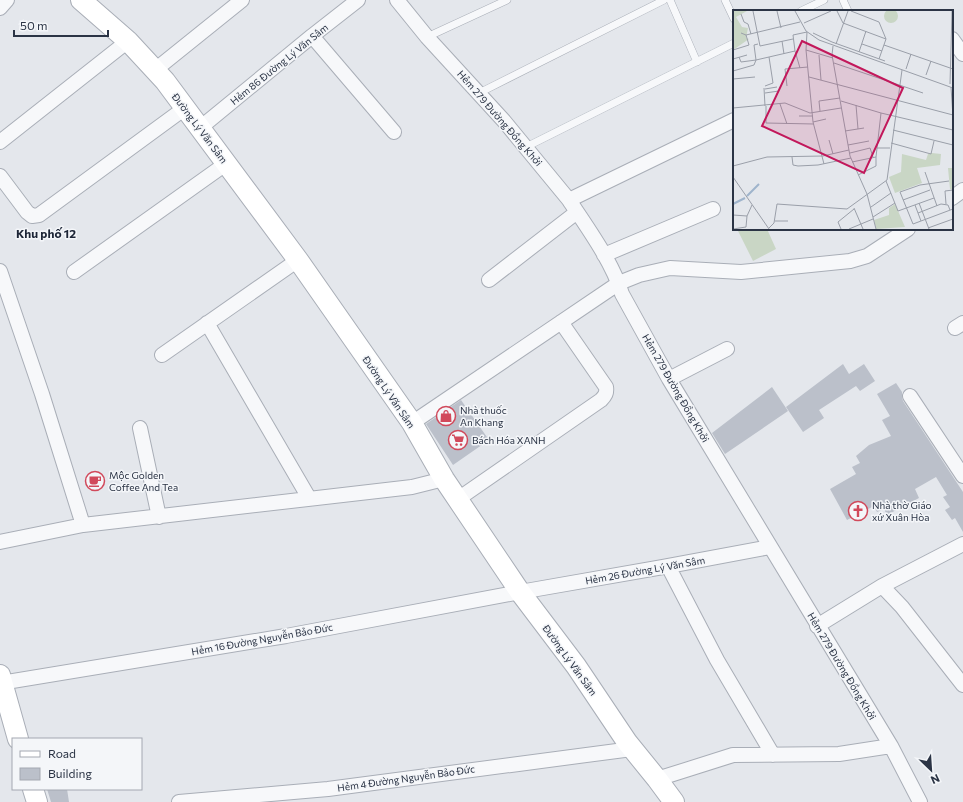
<svg xmlns="http://www.w3.org/2000/svg" width="963" height="802" viewBox="0 0 963 802" font-family="Commissioner,sans-serif">
<style>
.green{fill:#c9d6c5}
.building{fill:#bbc0ca}
.lines{fill:none;stroke-linecap:round;stroke-linejoin:round}
.lane-casing{stroke:#a9aeb7;stroke-width:8}
.street-casing{stroke:#a9aeb7;stroke-width:16}
.secondary-casing{stroke:#a9aeb7;stroke-width:22}
.lane{stroke:#f7f8fa;stroke-width:7}
.street{stroke:#f7f8fa;stroke-width:14}
.secondary{stroke:#fff;stroke-width:20}
.labels{text-anchor:middle;stroke-width:3;stroke-linejoin:round;paint-order:stroke}
.street-label{font-size:10px;fill:#2b3445;stroke:#f4f6f9}
.poi-label{font-size:10px;fill:#2b3445;stroke:#f4f6f9;text-anchor:start}
.quarter-label{font-size:12px;font-weight:bold;fill:#1d2536;stroke:#f4f6f9}
.inset-river{fill:none;stroke:#9fb4cc;stroke-width:2}
.inset-road{fill:none;stroke:#9a9fa9;stroke-width:1}
.view{fill:#c2185b;fill-opacity:0.15;stroke:#c2185b;stroke-width:2}
.inset-edge{fill:none;stroke:#2b3445;stroke-width:2}
</style>
<rect width="100%" height="100%" fill="#e4e7ec"/>
<!-- green -->
<path class="green" d="M737 229H767L776 249 753 261Z"/>
<!-- building -->
<path class="building" d="M843 364 849 374 864 364 875 381 860 391 856 386 819 410 824 418 803 432 786 407Z
M896 383 902 392V397L903 401 963 492V532L955 518 952 520 945 510 950 507 943 497 947 495 936 477 915 489 919 498 887 515 884 509 877 512 874 506 847 520 830 489 856 474 852 467 860 463 856 456 869 445 891 436 882 420 890 416 877 394Z
M772 387 788 411 725 454 712 433Z
M461 400 489 440 453 465 426 424Z
M47 789H67L69 802H51Z"/>
<g class="lines">
<!-- lane casing -->
<g class="lane-casing">
<path id="lane" d="M670 0 697 62
M725 0 734 19
M843 0 848 11
M801 11 824 0
M427 37 507 0
M479 93 664 0
M526 147 734 43"/>
</g>
<!-- street casing -->
<g class="street-casing">
<path id="street" d="M397 0 427 37 504 121 569 200C587 227 613 263 622 294L669 379 891 746 920 802
M0 8 7 0
M312 36 394 132
M952 39 963 54
M155 70 242 0
M200 128 312 36 358 0
M0 142 128 41
M0 176 27 212 32 216 39 215 185 108
M952 198 963 190
M569 200 734 120
M604 255 713 209
M0 271 42 394 83 525
M74 272 227 163
M489 280 577 212
M207 323 309 498
M955 328 963 323
M162 355 298 260
M669 379 727 349
M910 396 963 476
M412 423 619 283 639 275 670 268 741 272 850 261 867 256 908 229
M140 428 159 517
M458 499 601 400C605 396 607 393 606 387L561 322
M0 542 83 525 412 487 444 479
M668 566 717 660 773 755
M882 586 902 607 963 685
M817 626 882 586 963 544
M0 683 286 636 520 592 663 567 770 547
M657 779 733 755 839 754 891 746
M179 802 328 789 632 749"/>
</g>
<!-- secondary casing -->
<g class="secondary-casing">
<path id="secondary" d="M81 0 128 41 165 81 298 260 412 423 444 479 520 592 576 666 627 742 657 779 674 802
M0 675 18 739
M33 789 37 802"/>
</g>
<!-- lane -->
<use href="#lane" class="lane"/>
<!-- street -->
<use href="#street" class="street"/>
<!-- secondary -->
<use href="#secondary" class="secondary"/>
</g>
<!-- icons -->
<defs>
<g id="shop-ring" transform="scale(1)"><circle r="9.5" fill="#f4f6f9" stroke="#d1495b" stroke-width="1.5"/><path d="M-5-2.5h2.3a2.7 3.5 0 0 1 5.4 0H5L5.5 6h-11ZM-1.5-2.5h3a1.5 2.3 0 0 0-3 0Z" fill="#d1495b"/></g>
<g id="supermarket-ring" transform="scale(1)"><circle r="9.5" fill="#f4f6f9" stroke="#d1495b" stroke-width="1.5"/><path d="M-6-5.5h2.5l.6 2H6L4.5 2H-2.5L-4.4-4H-6ZM-1.5 3.2a1.3 1.3 0 1 0 .1 0ZM3 3.2a1.3 1.3 0 1 0 .1 0Z" fill="#d1495b"/></g>
<g id="cafe-ring" transform="scale(1)"><circle r="9.5" fill="#f4f6f9" stroke="#d1495b" stroke-width="1.5"/><path d="M-5.5-4.5H6V0H3Q3 3.5 0 3.5H-2.5Q-5.5 3.5-5.5 0ZM3-3.2v2h1.7v-2ZM-6 4.5H4V6H-6Z" fill="#d1495b"/></g>
<g id="church-ring" transform="scale(1)"><circle r="9.5" fill="#f4f6f9" stroke="#d1495b" stroke-width="1.5"/><path d="M-1.2-6h2.4v3.5h3.3v2.4h-3.3V6h-2.4V-.1h-3.3v-2.4h3.3Z" fill="#d1495b"/></g>
</defs>
<g fill-rule="evenodd">
<use href="#shop-ring" x="446" y="416"/>
<use href="#supermarket-ring" x="458" y="440"/>
<use href="#cafe-ring" x="95" y="481"/>
<use href="#church-ring" x="858" y="511"/>
</g>
<g class="labels">
<!-- street labels -->
<g class="street-label">
<text transform="translate(279 64) rotate(-39)" y="4">Hẻm 86 Đường Lý Văn Sâm</text>
<text transform="translate(500 118) rotate(49)" y="4">Hẻm 279 Đường Đồng Khởi</text>
<text transform="translate(200 128) rotate(53)" y="4">Đường Lý Văn Sâm</text>
<text transform="translate(676 388) rotate(60)" y="4">Hẻm 279 Đường Đồng Khởi</text>
<text transform="translate(389 392) rotate(56)" y="4">Đường Lý Văn Sâm</text>
<text transform="translate(645 570) rotate(-10)" y="4">Hẻm 26 Đường Lý Văn Sâm</text>
<text transform="translate(262 639) rotate(-10)" y="4">Hẻm 16 Đường Nguyễn Bảo Đức</text>
<text transform="translate(570 660) rotate(54)" y="4">Đường Lý Văn Sâm</text>
<text transform="translate(842 666) rotate(59)" y="4">Hẻm 279 Đường Đồng Khởi</text>
<text transform="translate(406 778) rotate(-8)" y="4">Hẻm 4 Đường Nguyễn Bảo Đức</text>
</g>
<!-- poi labels -->
<g class="poi-label">
<text x="460" y="414">Nhà thuốc<tspan x="460" dy="12">An Khang</tspan></text>
<text x="472" y="444">Bách Hóa XANH</text>
<text x="109" y="479">Mộc Golden<tspan x="109" dy="12">Coffee And Tea</tspan></text>
<text x="872" y="509">Nhà thờ Giáo<tspan x="872" dy="12">xứ Xuân Hòa</tspan></text>
</g>
<!-- quarter labels -->
<g class="quarter-label">
<text x="46" y="238">Khu phố 12</text>
</g>
</g>
<!-- overview -->
<g transform="translate(733 10)">
<rect width="220" height="220" fill="#e4e7ec"/>
<path d="M151 6a7 7 0 1 1 14 0a7 7 0 1 1-14 0ZM0 1H14L3 7 9 17 15 18 13 28 16 29 0 40ZM199 143 208 144 207 155 184 158 189 173 162 183 156 167 168 162 169 144 193 150 195 144ZM215 158H220V180L217 179ZM162 194 172 217 143 219 141 210 156 205V198Z" fill="#c9d6c5"/>
<path class="inset-river" d="M14 186 26 174M0 194 12 188"/>
<path class="inset-road" d="M20 1 27 36 60 29M44 1 48 18M62 1 73 21 86 30 220 78M104 1 110 13 153 29M118 1 146 12 153 29 146 49M8 4 11 12 15 14 18 24M71 13 98 1M8 23 13 25 67 12M80 23 99 32 152 51M49 31 51 44M103 34 115 1M129 34 149 41M151 35 220 59M100 36 99 45 117 146 134 184 143 219M0 40 16 35 13 25M73 40 100 48M62 41 67 58M126 42 133 21M86 45 88 70M6 47 8 52 23 50 21 35 25 34M0 49 14 45M101 53 190 83M173 59 178 44M0 61 21 55 23 50 62 41 60 25 74 22 73 40 80 112 91 154M193 65 198 51M76 67 220 105M0 69 22 67M217 74 219 1M32 76 40 73 36 47M54 76 52 59 75 57M218 77 220 107M31 78 32 96M32 79 44 77M32 83 46 81M108 91 148 103 220 120M47 94 54 114M123 95 125 119M33 96V113L81 114M0 98 52 93 77 103 108 98M87 101 86 91 107 88M66 106H80M80 112 93 109M160 120 220 135M112 121 131 118M96 130 100 144M158 133 198 144 201 131M115 135 136 131M144 138H157M117 143 137 138 140 147M59 147 60 155 65 156 85 155 118 148M119 152 143 147 148 103M0 156 34 147 90 146 116 140M192 162 204 196M125 165 143 156V147M0 167 36 219M153 171 165 201 201 188M216 171 187 175 167 182 180 214 220 199M170 190 197 180M186 193 196 219M213 194 212 181 220 180M182 195 188 211M138 197 158 183M121 198 130 219M185 203 208 194 215 195 217 200M0 205 14 206M140 207 162 193M42 211H55M36 218 41 213 44 194 114 199 154 170 169 60M195 218 220 209M0 219 13 217 14 206 19 195M108 219 105 212 121 199M116 219 140 209"/>
<path class="view" d="M69 31 170 78 131 163 29 116Z"/>
<rect width="220" height="220" class="inset-edge"/>
</g>
<!-- legend -->
<rect x="12" y="738" width="130" height="52" fill="#f4f6f9" stroke="#a4a8b1"/>
<rect x="20" y="751" width="20" height="6" fill="#ffffff" stroke="#a4a8b1"/>
<text x="48" y="758" font-size="12" fill="#2b3445">Road</text>
<rect x="20" y="768" width="20" height="12" fill="#bbc0ca" stroke="#a4a8b1"/>
<text x="48" y="778" font-size="12" fill="#2b3445">Building</text>
<!-- north arrow -->
<g transform="translate(931 770) rotate(155)" stroke="#f4f6f9" stroke-width="3" paint-order="stroke">
<path d="M0-3L7 15L0 10L-7 15Z" fill="#2b3445"/>
<text y="-6" font-size="11" font-weight="bold" text-anchor="middle" fill="#2b3445">N</text>
</g>
<!-- scale -->
<path d="M14 30v6h94v-6" fill="none" stroke="#2b3445" stroke-width="2"/>
<text x="20" y="30" font-size="12" fill="#2b3445" stroke="#f4f6f9" stroke-width="3" paint-order="stroke">50 m</text>
</svg>
